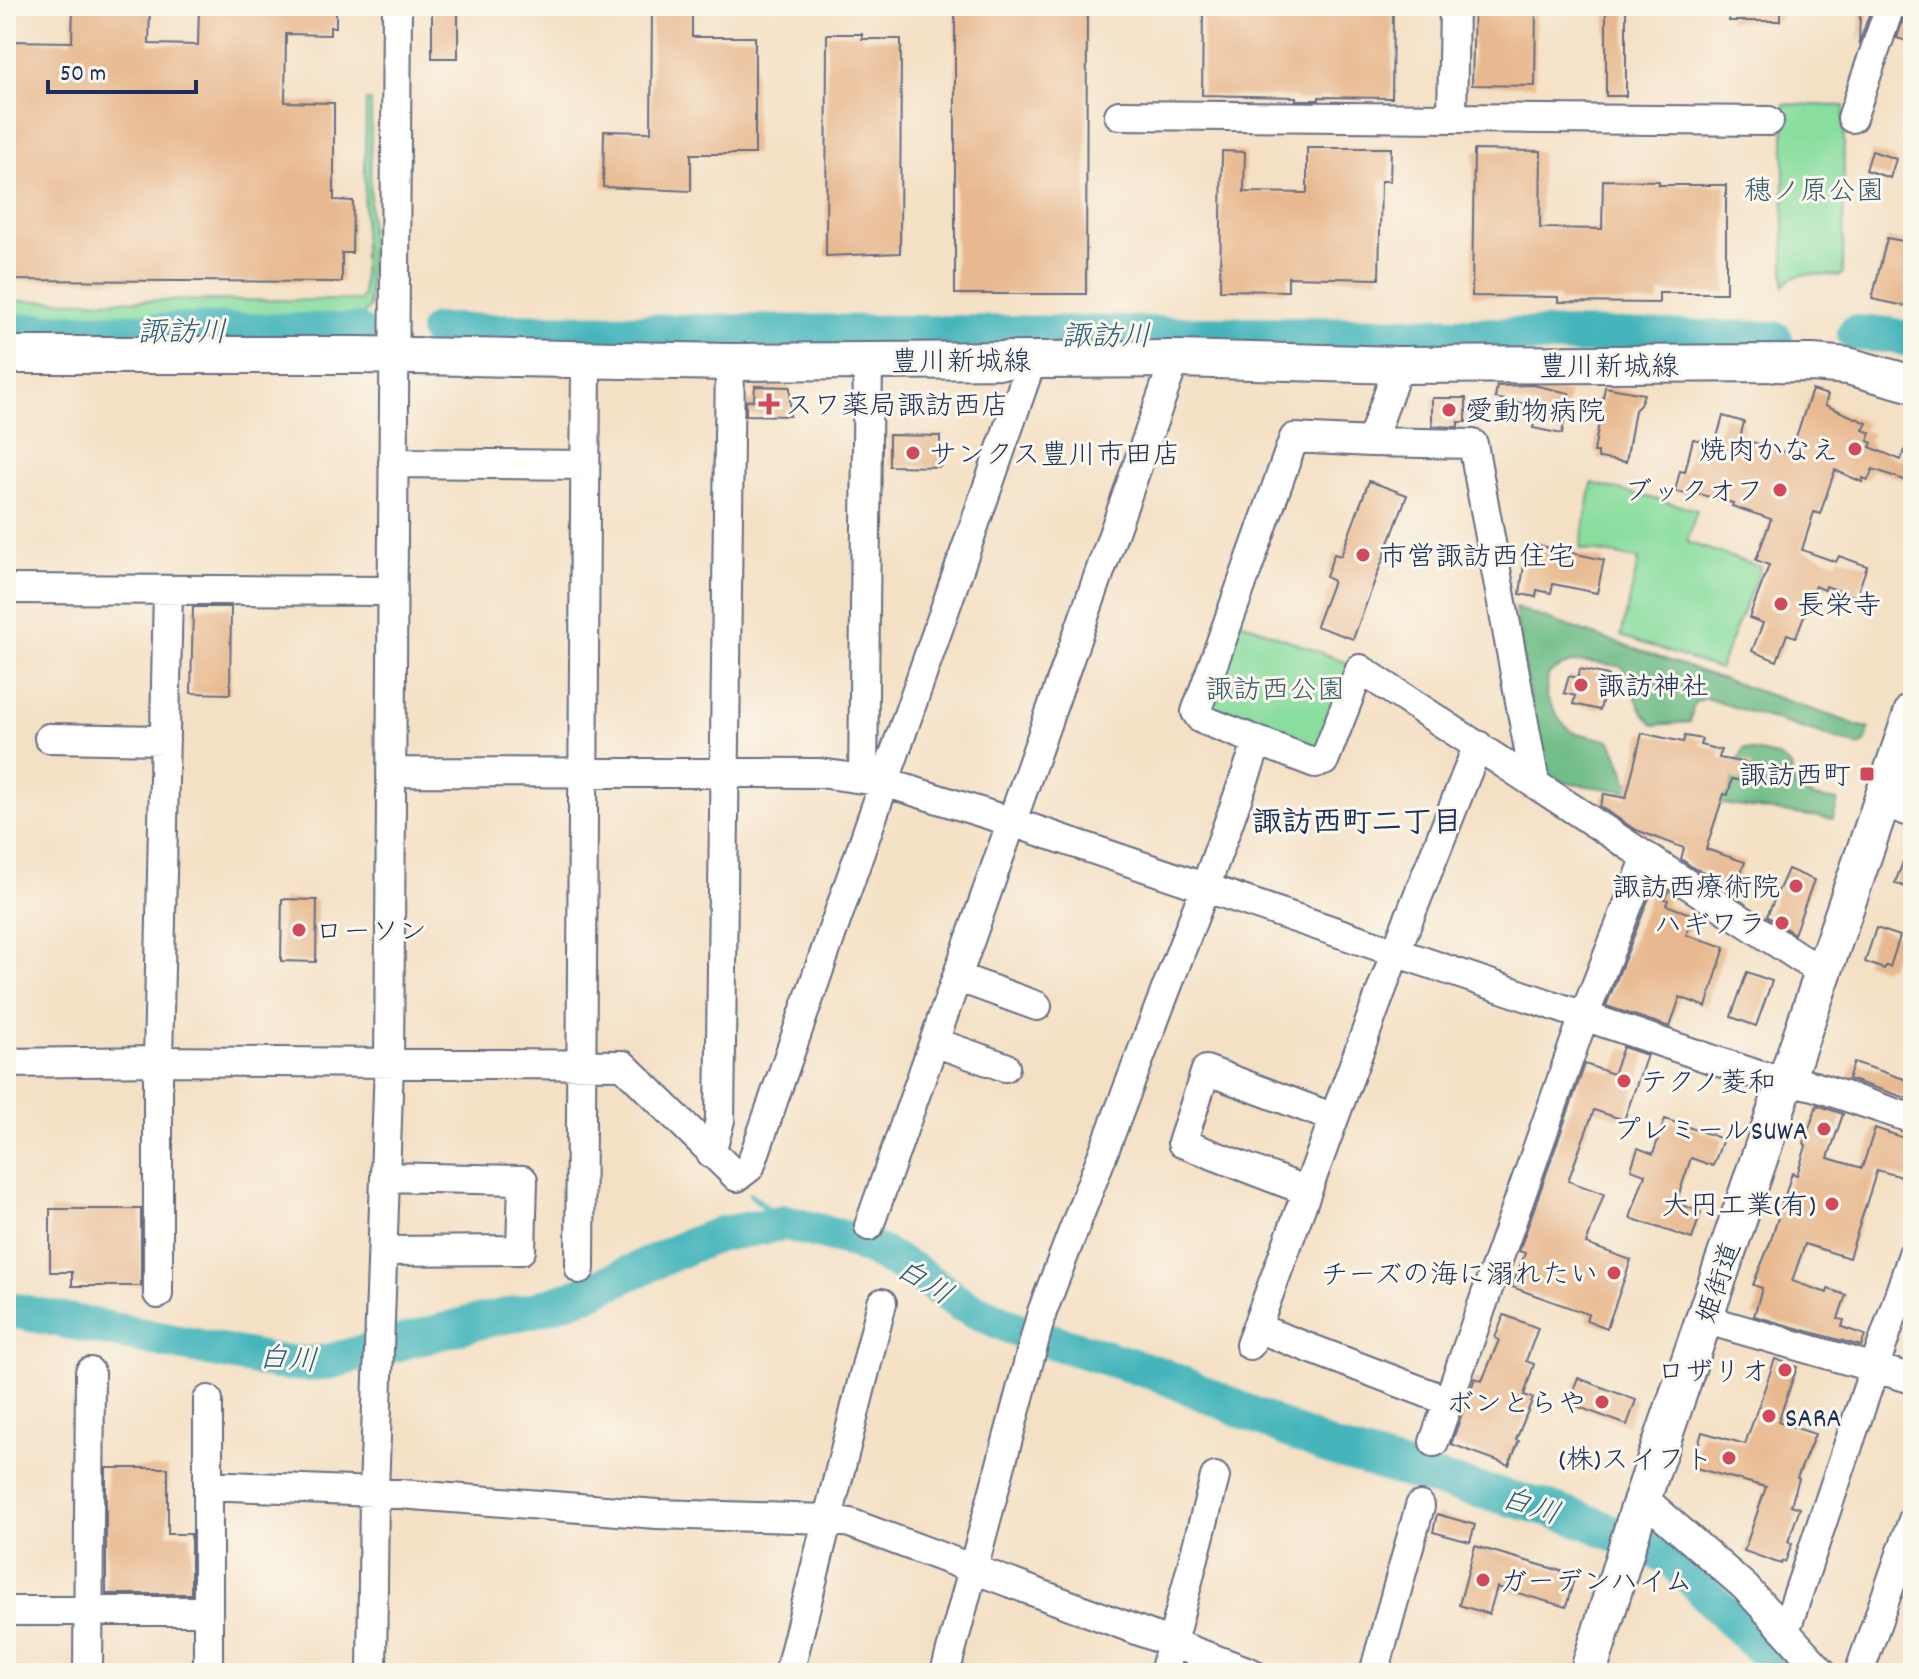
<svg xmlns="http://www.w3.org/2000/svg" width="1919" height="1679" viewBox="0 0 1919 1679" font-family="Dekko,'Klee One',sans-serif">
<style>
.green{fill:#89dd9f;stroke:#52867e;stroke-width:2}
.forest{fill:#6ebc86;stroke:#447672;stroke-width:2}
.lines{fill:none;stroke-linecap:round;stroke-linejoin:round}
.stream{stroke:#45b5bb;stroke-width:6}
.river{stroke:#45b5bb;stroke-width:36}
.building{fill:#e8b990}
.minor-casing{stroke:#676d82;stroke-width:32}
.major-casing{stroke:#676d82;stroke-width:40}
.minor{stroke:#fff;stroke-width:28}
.major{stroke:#fff;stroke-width:36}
.poi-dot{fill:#d1495b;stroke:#fbf7ec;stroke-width:3}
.labels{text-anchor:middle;stroke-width:6;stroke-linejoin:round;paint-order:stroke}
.park-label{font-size:28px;fill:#365a6e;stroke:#fbf7ec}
.street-label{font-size:28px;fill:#1b2f5e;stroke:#fbf7ec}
.poi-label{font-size:28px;fill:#1b2f5e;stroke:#fbf7ec;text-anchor:end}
.water-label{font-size:30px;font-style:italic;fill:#2a5e7f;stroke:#fbf7ec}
.neighbourhood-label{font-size:30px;font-weight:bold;fill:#1b2f5e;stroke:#fbf7ec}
</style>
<rect width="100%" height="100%" fill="#fbf7ec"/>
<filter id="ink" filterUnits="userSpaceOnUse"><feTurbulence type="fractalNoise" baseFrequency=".0125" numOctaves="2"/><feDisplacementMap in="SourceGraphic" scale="16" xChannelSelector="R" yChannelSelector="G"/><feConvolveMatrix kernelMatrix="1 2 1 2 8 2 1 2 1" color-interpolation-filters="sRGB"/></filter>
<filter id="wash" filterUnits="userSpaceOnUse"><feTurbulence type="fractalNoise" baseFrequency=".006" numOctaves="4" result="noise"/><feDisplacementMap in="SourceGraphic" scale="32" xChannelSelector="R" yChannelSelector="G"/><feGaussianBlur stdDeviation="1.8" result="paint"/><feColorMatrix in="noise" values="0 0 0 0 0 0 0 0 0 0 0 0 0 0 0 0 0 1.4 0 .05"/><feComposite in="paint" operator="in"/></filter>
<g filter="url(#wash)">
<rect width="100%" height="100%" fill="#f4e0c4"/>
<!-- green -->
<path class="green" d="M366 101H371L369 308 353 325H6V301L360 300 363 295Z
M1784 104 1844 106 1843 273 1839 276C1821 275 1795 269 1784 286Z
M1592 483 1697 510 1687 542 1761 567 1719 669 1621 636 1639 559 1580 549Z
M1236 620 1353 665 1321 751 1207 717Z"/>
<!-- forest -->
<path class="forest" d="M1515 608 1869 729 1865 743 1859 746 1705 698 1694 703 1690 722 1654 725 1642 712 1623 667C1595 663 1571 655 1548 675L1546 696 1561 722 1573 732 1611 741 1624 769 1627 783 1718 796 1730 792 1737 762 1744 749 1777 756 1791 766 1795 787 1814 797 1838 801 1833 819 1543 780Z"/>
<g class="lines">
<!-- stream -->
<path class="stream" d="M751 1195 785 1223"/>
<!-- river -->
<path class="river" d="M6 331H358
M437 331 1482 335 1775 339
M1855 333 1889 335 1913 340
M6 1309 276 1362 305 1364 328 1362 469 1324 534 1310 586 1293 689 1246 721 1234 785 1223 810 1229 851 1240 880 1253 914 1271 961 1304 1022 1332 1159 1374 1330 1448 1439 1480 1543 1507 1588 1522 1671 1558 1784 1673"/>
</g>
<g id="blocks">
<!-- building -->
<path class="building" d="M73 6H150L149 44 198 45 199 6 336 7V27H330V35L286 34 285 102 334 103V200L353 201 352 253H342V282L6 280V41L72 42Z
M432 6H458V58H432Z
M652 6H692V37H755V154H691V191L603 187 604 131 651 132Z
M955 6H1087L1086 294H955Z
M1295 6H1323V11L1393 12 1392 98 1319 97V100H1296V97L1202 95 1203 10 1295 11Z
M1474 6H1536L1535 86 1472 85Z
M1606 6H1626V96H1606Z
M1729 6H1780V21H1729Z
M1860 6H1872L1859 44 1860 17Z
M1903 19 1913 23V43L1897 38Z
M827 34H862V39H901L900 253 826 256Z
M1307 148H1391L1390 181H1381L1379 279 1288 277V291L1220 290 1222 151 1245 152 1244 192 1307 193Z
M1474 150 1541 151 1540 228 1602 229 1603 180 1659 181V185H1726V293H1659V303L1558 302V297L1472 296Z
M1872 151 1896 159 1890 178 1866 170Z
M1887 238 1913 243V268L1905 306 1872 299Z
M1533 385 1569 393 1562 434 1533 428 1537 406 1495 398 1497 386Z
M755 386 790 387V416L746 415V401L754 400Z
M1605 387 1644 394 1640 405 1635 410 1626 462 1598 458V452H1594Z
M1812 390 1828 395 1825 405 1867 423 1863 430 1871 433 1868 441 1872 443 1870 447 1901 460 1911 432H1913V483L1873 469 1868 480 1863 478 1862 482 1835 470 1820 514 1814 512 1802 550 1836 562 1839 556 1867 566 1856 597 1826 586 1825 590 1815 586 1796 637 1787 634 1777 661 1752 651 1763 623 1749 618 1769 565 1756 560 1771 519 1732 506 1733 503 1695 493 1694 496 1675 491 1680 471 1685 472 1693 439 1715 444 1723 416 1744 422 1740 438 1790 454Z
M1432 398H1466V422H1458V427L1432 426Z
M889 435 940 436V467L889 466Z
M1369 481 1407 495 1353 639 1316 626 1333 581 1326 577 1334 554 1341 556Z
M1532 544 1604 560 1597 593 1553 584 1551 593 1537 590 1536 597 1520 594 1525 557 1529 558Z
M193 607H231L230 694 191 693Z
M1580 669 1608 675 1600 710 1573 704 1575 696 1564 693 1569 676 1578 678Z
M1642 733 1683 742 1685 736 1702 739 1700 745 1721 750 1719 758 1752 764 1748 782 1732 779 1728 795 1724 794 1706 849 1745 862 1737 883 1733 882 1729 891 1710 878 1711 874 1695 869 1681 859 1684 848 1634 829 1600 806 1604 794 1626 798Z
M1911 841H1913V890L1895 883Z
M1788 869 1814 880 1794 934 1767 916Z
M1655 883 1668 891 1665 899 1668 900 1666 905 1693 915 1686 935 1725 947 1706 1007 1680 997 1670 1027 1606 1006Z
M282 899 317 900 316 962 281 961Z
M1876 928 1900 936 1890 967 1886 966 1884 969 1865 962Z
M1747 972 1772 981 1756 1026 1731 1017Z
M1623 1047 1647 1055 1624 1120 1594 1110 1568 1181 1604 1194 1586 1244 1631 1260 1607 1328 1586 1320 1588 1314 1512 1287 1525 1253 1519 1251 1585 1064 1613 1074Z
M1854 1062 1913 1082V1100L1848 1079Z
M1817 1105 1843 1114 1828 1158 1862 1168 1875 1128 1913 1141V1180L1877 1170 1849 1258 1805 1244 1792 1281 1827 1293 1828 1289 1846 1295 1838 1319 1844 1320 1842 1327 1865 1335 1861 1346 1754 1316 1762 1288 1753 1285 1770 1243 1792 1173 1797 1175 1806 1146 1804 1143Z
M1665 1119 1723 1139 1713 1166 1691 1158 1676 1203 1701 1212 1692 1239 1630 1218 1645 1174 1631 1169 1638 1148 1653 1154Z
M50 1209H141V1286H72V1272H50Z
M1504 1315 1538 1328 1526 1361 1534 1364 1524 1395 1533 1398 1516 1440 1519 1441 1509 1465 1451 1444 1475 1378 1482 1381 1499 1340 1495 1338Z
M1775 1359 1797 1367 1778 1422 1815 1434 1797 1478 1799 1479 1791 1505 1800 1508 1788 1542 1792 1544 1785 1562 1782 1561 1781 1564 1744 1551 1766 1487 1692 1467 1702 1432 1745 1444Z
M1578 1378 1636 1400 1627 1425 1568 1403Z
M106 1468H168V1534H191V1594H106Z
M1437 1514 1475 1525 1470 1542 1433 1532Z
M1475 1546 1575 1575 1566 1607 1497 1587 1489 1614 1459 1605Z"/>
</g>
</g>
<g filter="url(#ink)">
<use href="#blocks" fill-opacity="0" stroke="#676d82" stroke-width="2"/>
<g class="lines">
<!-- minor casing -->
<g class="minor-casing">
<path id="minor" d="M1119 115 1769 121
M1452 116 1454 6
M1852 118 1890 6
M1371 442 1473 444 1535 783
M393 463 585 465
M6 589 393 591
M49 738 165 740
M1258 741 1315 763 1324 761 1360 669 1823 973
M393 772 820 773 884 782 1012 822 1758 1075 1814 1086 1913 1119
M863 777 868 360
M1881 802 1913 813
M957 977 1037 1006
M934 1042 1005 1067
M6 1063 158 1061 623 1065 737 1177 750 1167 1032 360
M711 1154 720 1120 730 362
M1307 1191 1182 1143 1206 1070 1334 1118
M869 1226 1175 359
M383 1251 521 1250 523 1180 385 1177
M580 1269 586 358
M158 1294V1061L168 590
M1704 1319 1913 1379
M1257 1328 1448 1401
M1250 1345 1396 951 1478 745
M208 1400V1673
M1434 1442 1584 1016 1647 857
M208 1485 374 1492 657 1514 827 1519 850 1523 1252 1673
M1643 1498 1745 1587 1823 1673
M6 1611H208
M1789 1620 1913 1254
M88 1673 90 1372
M372 1673 374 1492 389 1063 397 6
M789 1673 882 1303
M945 1673 1042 1312 1205 888 1258 741 1201 719 1196 712 1294 438 1371 442 1399 365
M1164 1673 1215 1477
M1374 1673 1420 1506
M1859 1673 1913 1520"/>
</g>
<!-- major casing -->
<g class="major-casing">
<path id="major" d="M6 355H359L730 362 1175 359 1399 365 1812 363 1848 366 1913 384
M1588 1673 1638 1511 1913 711"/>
</g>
<!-- minor -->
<use href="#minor" class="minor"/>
<!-- major -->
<use href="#major" class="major"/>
</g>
</g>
<!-- markers -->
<g class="poi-dot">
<path d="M765 392h8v8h8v8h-8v8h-8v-8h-8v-8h8z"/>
<circle cx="1449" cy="410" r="8"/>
<circle cx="1855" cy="449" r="8"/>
<circle cx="913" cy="453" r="8"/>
<circle cx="1780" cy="490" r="8"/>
<circle cx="1363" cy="555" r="8"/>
<circle cx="1781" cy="604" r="8"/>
<circle cx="1581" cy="685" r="8"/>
<rect x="1859" y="766" width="16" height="16" rx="4"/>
<circle cx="1796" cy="886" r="8"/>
<circle cx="1782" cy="923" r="8"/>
<circle cx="299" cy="930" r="8"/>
<circle cx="1624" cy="1081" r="8"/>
<circle cx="1824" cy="1129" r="8"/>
<circle cx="1832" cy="1204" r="8"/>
<circle cx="1614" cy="1273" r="8"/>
<circle cx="1785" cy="1370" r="8"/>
<circle cx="1602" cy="1402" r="8"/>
<circle cx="1769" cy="1416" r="8"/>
<circle cx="1729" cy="1458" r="8"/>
<circle cx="1483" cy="1580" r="8"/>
</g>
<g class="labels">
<!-- park labels -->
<g class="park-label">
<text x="1814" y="199">穂ノ原公園</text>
<text x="1275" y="698">諏訪西公園</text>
</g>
<!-- street labels -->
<g class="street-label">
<text x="961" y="370">豊川新城線</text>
<text x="1609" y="375">豊川新城線</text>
<text transform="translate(1717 1282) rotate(-71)" y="10">姫街道</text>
</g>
<!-- poi labels -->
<g class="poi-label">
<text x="785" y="414" text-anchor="start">スワ薬局諏訪西店</text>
<text x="1465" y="420" text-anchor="start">愛動物病院</text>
<text x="1839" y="459">焼肉かなえ</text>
<text x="929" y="463" text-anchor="start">サンクス豊川市田店</text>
<text x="1764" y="500">ブックオフ</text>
<text x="1379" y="565" text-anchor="start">市営諏訪西住宅</text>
<text x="1797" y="614" text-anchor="start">長栄寺</text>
<text x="1597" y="695" text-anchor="start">諏訪神社</text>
<text x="1851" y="784">諏訪西町</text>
<text x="1780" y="896">諏訪西療術院</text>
<text x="1766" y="933">ハギワラ</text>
<text x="315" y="940" text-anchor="start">ローソン</text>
<text x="1640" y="1091" text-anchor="start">テクノ菱和</text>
<text x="1808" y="1139">プレミールSUWA</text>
<text x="1816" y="1214">大円工業(有)</text>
<text x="1598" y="1283">チーズの海に溺れたい</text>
<text x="1769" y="1380">ロザリオ</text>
<text x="1586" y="1412">ボンとらや</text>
<text x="1785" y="1426" text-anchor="start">SARA</text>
<text x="1713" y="1468">(株)スイフト</text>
<text x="1499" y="1590" text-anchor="start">ガーデンハイム</text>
</g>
<!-- water labels -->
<g class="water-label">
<text x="182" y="341">諏訪川</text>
<text x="1106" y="345">諏訪川</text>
<text transform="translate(925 1281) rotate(32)" y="10">白川</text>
<text transform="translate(288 1358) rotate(4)" y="10">白川</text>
<text transform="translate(1531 1505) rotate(18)" y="10">白川</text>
</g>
<!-- neighbourhood labels -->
<g class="neighbourhood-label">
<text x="1357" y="831">諏訪西町二丁目</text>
</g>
</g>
<!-- margin -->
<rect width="1919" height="1679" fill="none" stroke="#fbf7ec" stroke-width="32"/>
<!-- scale -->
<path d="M48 80v12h148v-12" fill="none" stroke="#1b2f5e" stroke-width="4"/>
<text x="60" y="80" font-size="24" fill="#1b2f5e" stroke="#fbf7ec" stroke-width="6" paint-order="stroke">50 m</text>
</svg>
